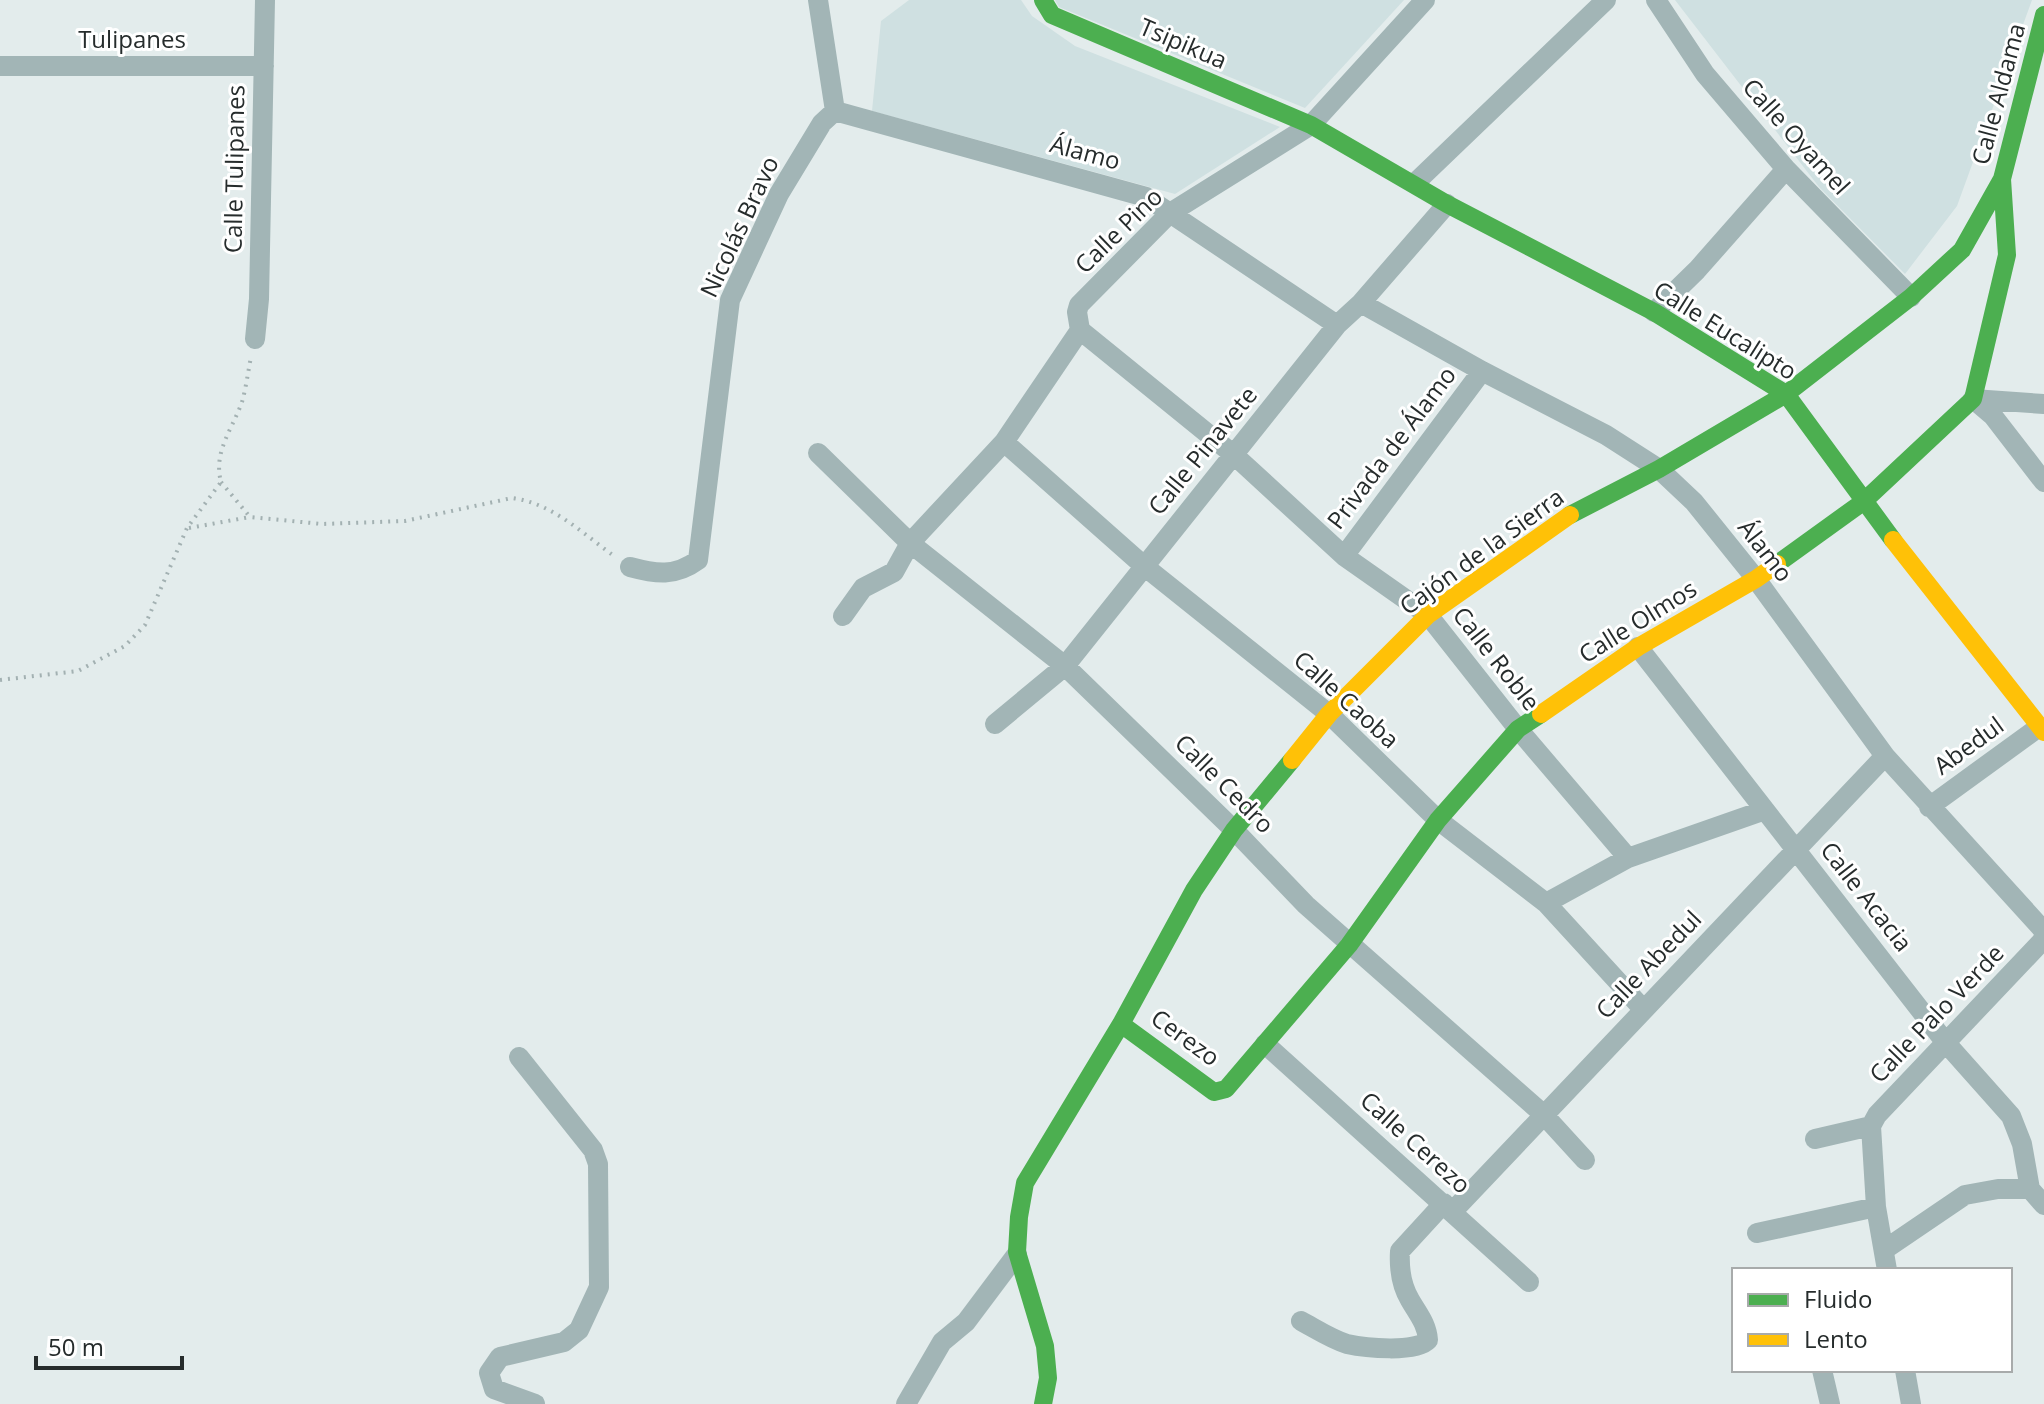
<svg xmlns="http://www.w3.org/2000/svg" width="2044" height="1404" viewBox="0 0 2044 1404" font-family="'Open Sans',sans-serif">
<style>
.built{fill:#cfe0e1}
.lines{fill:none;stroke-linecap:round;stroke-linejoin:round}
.path{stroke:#a3b1b2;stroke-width:4;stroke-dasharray:2 6;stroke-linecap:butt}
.street{stroke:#a2b5b6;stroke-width:20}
.fast{stroke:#4caf50;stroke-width:18}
.slow{stroke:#ffc107;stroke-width:18}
.labels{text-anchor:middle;stroke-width:6;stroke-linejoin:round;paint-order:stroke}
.street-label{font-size:24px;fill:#262c2c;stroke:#fff}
</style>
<rect width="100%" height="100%" fill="#e3ecec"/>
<!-- built -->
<path class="built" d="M909 0H1021L1032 16 1075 46 1280 127 1175 194 872 111 881 21Z
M1055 0H1404L1305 108 1059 7Z
M1675 0H2032L1957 206 1905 274 1819 187Z"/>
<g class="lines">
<!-- path -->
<path class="path" d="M221 482 250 517 322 524 405 521 512 498C552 503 582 533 614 556
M189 528 250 517
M0 680 78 671 125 646 145 625 187 528 221 482C213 452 232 430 242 402 246 388 248 372 251 357"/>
<!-- street -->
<path class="street" d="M818 0 835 111
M1656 0 1705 74 1786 169 1911 297
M0 66H264
M835 111 1146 197 1337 325
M1415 183 1606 0
M1361 303 1482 371 1606 435 1659 469 1694 502 1756 579 1885 756 2044 931
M1654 312 1697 270 1786 169
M1080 330 1234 455 1344 556 1428 615 1518 729 1628 858
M255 339 259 299 265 0
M1973 399 1993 416 2044 482
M1973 399 2044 404
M1004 442 1144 566 1329 714 1438 820 1546 903 1643 1009
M818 453 910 543 1065 666 1234 830 1306 905 1543 1114 1585 1160
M1344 556 1482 371
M630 567C656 574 675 577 698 560L730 300 779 194 822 123 835 111
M843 616 863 588 894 572 910 543 1004 442 1080 330 1077 312 1079 305 1170 213 1311 125 1425 0
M1638 647 1946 1043 2011 1116 2022 1144 2030 1189
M995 724 1065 666 1337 325 1361 303 1447 204
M1929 807 2039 727
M1546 903 1628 858 1765 810
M1265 1044 1529 1282
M519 1057 593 1150 598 1164 599 1287 579 1330 564 1342 500 1357 489 1373 494 1389 535 1404
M1871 1126 1877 1115 2044 939
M1871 1126 1876 1207 1887 1270
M1815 1139 1871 1126
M1453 1211 1885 756
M1757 1233 1876 1207
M1884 1250 1965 1195 1998 1189H2030L2044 1205
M1301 1321C1316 1329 1331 1339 1347 1344 1365 1348 1416 1353 1428 1340 1427 1324 1418 1314 1410 1300 1401 1285 1399 1268 1400 1251L1444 1203
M1822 1370 1830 1404
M1905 1370 1911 1404
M906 1404 942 1342 966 1322 1017 1254"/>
<!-- fast -->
<path class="fast" d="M1043 0 1052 15 1311 125 1447 204 1654 312 1786 394 1893 540
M1570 515 1659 469 1786 394 1911 297 1962 250 2002 179 2044 15
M1777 564 1863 502 1973 399 2007 255 2002 179
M1121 1024 1214 1092 1226 1089 1349 945 1438 820 1518 729 1541 714
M1043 1404 1048 1378 1045 1346 1017 1252 1019 1217 1025 1183 1121 1024 1194 890 1234 830 1292 760"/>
<!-- slow -->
<path class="slow" d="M1893 540 2044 732
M1541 714 1638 647 1756 579 1777 564
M1292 760 1329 714 1428 615 1570 515"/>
</g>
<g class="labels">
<!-- street labels -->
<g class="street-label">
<text x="132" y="48">Tulipanes</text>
<text transform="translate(1183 44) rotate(23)" y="8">Tsipikua</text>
<text transform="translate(1999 94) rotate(-75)" y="8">Calle Aldama</text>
<text transform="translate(1796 137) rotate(48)" y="8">Calle Oyamel</text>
<text transform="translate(1085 153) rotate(15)" y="8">Álamo</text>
<text transform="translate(235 169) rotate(-89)" y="8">Calle Tulipanes</text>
<text transform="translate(740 227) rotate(-65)" y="8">Nicolás Bravo</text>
<text transform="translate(1119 231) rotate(-44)" y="8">Calle Pino</text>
<text transform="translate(1725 331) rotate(32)" y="8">Calle Eucalipto</text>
<text transform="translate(1392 448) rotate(-53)" y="8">Privada de Álamo</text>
<text transform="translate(1203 451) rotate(-51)" y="8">Calle Pinavete</text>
<text transform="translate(1765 551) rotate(52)" y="8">Álamo</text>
<text transform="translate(1482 552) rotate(-36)" y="8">Cajón de la Sierra</text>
<text transform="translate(1638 622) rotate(-32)" y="8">Calle Olmos</text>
<text transform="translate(1496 659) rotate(52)" y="8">Calle Roble</text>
<text transform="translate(1346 700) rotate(42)" y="8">Calle Caoba</text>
<text transform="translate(1969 746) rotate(-36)" y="8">Abedul</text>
<text transform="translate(1224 784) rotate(45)" y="8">Calle Cedro</text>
<text transform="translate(1866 897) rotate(52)" y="8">Calle Acacia</text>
<text transform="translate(1649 965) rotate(-46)" y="8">Calle Abedul</text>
<text transform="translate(1937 1014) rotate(-46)" y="8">Calle Palo Verde</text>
<text transform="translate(1185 1038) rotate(36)" y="8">Cerezo</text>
<text transform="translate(1415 1143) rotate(42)" y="8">Calle Cerezo</text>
</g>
</g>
<!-- legend -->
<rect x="1732" y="1268" width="280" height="104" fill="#ffffff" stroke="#a8abab" stroke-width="2"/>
<rect x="1748" y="1294" width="40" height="12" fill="#4caf50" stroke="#a8abab" stroke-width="2"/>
<text x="1804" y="1308" font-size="24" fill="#262c2c">Fluido</text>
<rect x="1748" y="1334" width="40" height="12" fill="#ffc107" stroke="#a8abab" stroke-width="2"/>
<text x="1804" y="1348" font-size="24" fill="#262c2c">Lento</text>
<!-- scale -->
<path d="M36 1356v12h146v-12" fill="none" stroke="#262c2c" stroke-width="4"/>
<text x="48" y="1356" font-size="24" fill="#262c2c" stroke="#ffffff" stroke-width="6" paint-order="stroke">50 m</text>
</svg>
